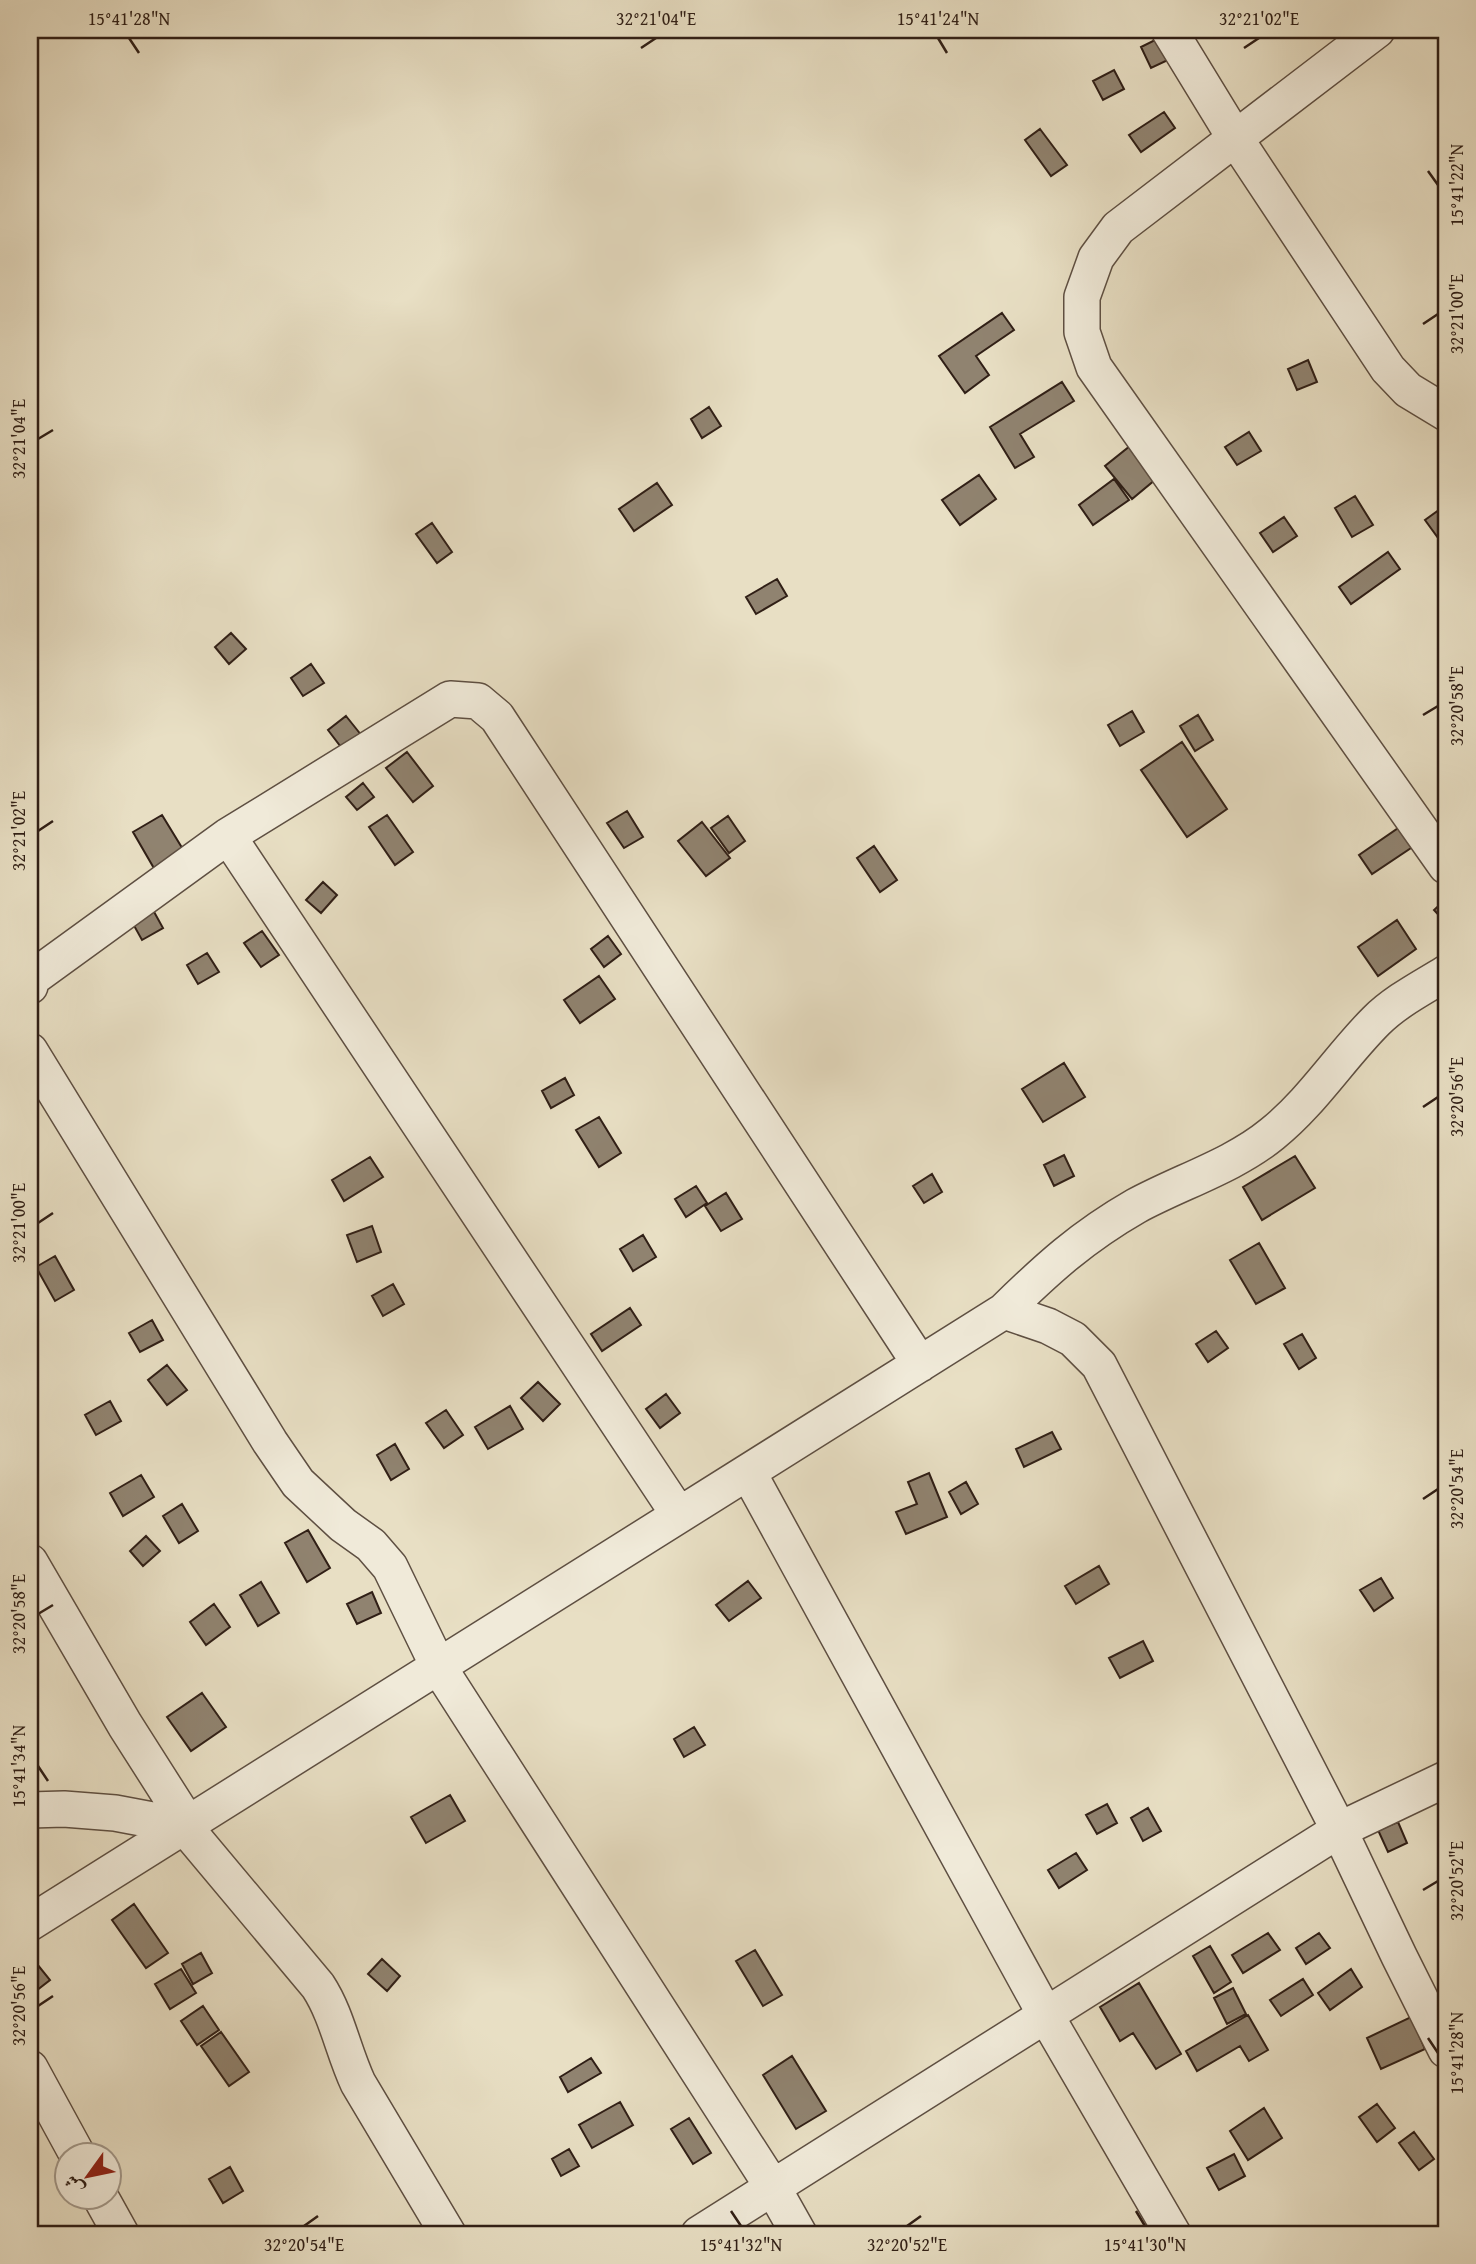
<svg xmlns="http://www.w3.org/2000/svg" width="1476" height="2264" viewBox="0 0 1476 2264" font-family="'Gentium Book Plus',Amiri,serif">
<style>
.building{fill:#908370;stroke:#301f16;stroke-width:2}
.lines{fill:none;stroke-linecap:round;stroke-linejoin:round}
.minor-casing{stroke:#5e4f42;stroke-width:38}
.minor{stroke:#f0ead9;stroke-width:35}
.ticks{fill:none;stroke:#301f16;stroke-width:2.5}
.neatline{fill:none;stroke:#301f16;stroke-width:2.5}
.ticks-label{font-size:18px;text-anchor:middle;fill:#301f16}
</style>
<rect width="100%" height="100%" fill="#e8dfc4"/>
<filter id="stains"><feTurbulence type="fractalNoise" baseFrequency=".00286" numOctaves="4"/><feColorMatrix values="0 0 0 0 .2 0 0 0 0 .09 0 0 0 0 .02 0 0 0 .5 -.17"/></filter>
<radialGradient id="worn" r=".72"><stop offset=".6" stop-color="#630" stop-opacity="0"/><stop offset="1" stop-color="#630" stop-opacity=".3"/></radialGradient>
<!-- building -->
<path class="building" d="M1159 38 1170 59 1151 68 1141 47Z
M1114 70 1124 89 1103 100 1093 81Z
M1164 112 1175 128 1141 152 1129 135Z
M1040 129 1067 165 1051 176 1025 140Z
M1002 313 1014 330 976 356 989 375 965 393 939 356Z
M1308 360 1317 382 1297 390 1288 369Z
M1062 382 1074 401 1020 434 1034 457 1015 468 990 427Z
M709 407 721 426 702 438 691 419Z
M1249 432 1261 451 1237 465 1225 447Z
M1130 446 1156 479 1132 499 1105 466Z
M979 475 996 499 960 525 942 500Z
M1114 479 1129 500 1093 525 1079 505Z
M657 483 672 505 634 531 619 509Z
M1355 496 1373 525 1352 537 1335 508Z
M1443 507 1446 512V538L1441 542 1425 520Z
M1284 517 1297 536 1273 552 1260 533Z
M432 523 452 552 437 563 416 534Z
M1388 552 1400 569 1351 604 1339 587Z
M777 579 787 596 756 614 746 597Z
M231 633 246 649 229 664 215 647Z
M311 664 324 683 303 696 291 678Z
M1132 711 1144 732 1120 746 1108 725Z
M1198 715 1213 740 1195 751 1180 726Z
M346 716 362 736 344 751 328 730Z
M1182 742 1227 809 1187 837 1141 770Z
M407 752 433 786 413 802 386 768Z
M363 783 374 797 357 810 346 797Z
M627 811 643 837 624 848 607 823Z
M162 815 184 851 155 870 133 832Z
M387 815 413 852 395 865 369 827Z
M728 816 745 841 729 853 711 828Z
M702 822 730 858 706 876 678 841Z
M1407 822 1420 842 1372 874 1359 855Z
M874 846 897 880 880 892 857 858Z
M323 882 337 895 321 913 306 900Z
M1446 899V923L1434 910Z
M153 910 163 928 142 940 132 922Z
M1397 920 1416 949 1378 976 1358 947Z
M262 931 279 955 261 967 244 943Z
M608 936 621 954 604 967 591 949Z
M207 953 219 972 198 984 187 965Z
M599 976 615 999 580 1023 564 1000Z
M1064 1063 1085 1097 1043 1122 1022 1089Z
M565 1078 574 1095 551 1108 542 1091Z
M599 1117 621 1153 599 1167 576 1130Z
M1064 1155 1074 1176 1054 1186 1044 1165Z
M1295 1156 1315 1188 1262 1220 1243 1187Z
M370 1157 383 1177 344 1201 332 1180Z
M932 1174 942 1192 924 1203 913 1186Z
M696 1186 707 1203 686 1217 675 1199Z
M726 1193 742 1219 721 1231 705 1206Z
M372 1226 381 1252 357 1262 347 1235Z
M643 1235 656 1257 633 1271 620 1249Z
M1259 1243 1285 1288 1256 1304 1230 1260Z
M55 1256 74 1290 55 1301 36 1267Z
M393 1284 404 1304 383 1316 372 1296Z
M630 1308 641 1325 602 1351 591 1334Z
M152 1320 163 1340 140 1352 129 1333Z
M1216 1331 1228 1348 1208 1362 1196 1344Z
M1302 1334 1316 1358 1299 1369 1284 1344Z
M167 1365 187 1390 167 1405 148 1380Z
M538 1382 560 1404 543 1421 521 1398Z
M666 1394 680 1413 660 1428 646 1409Z
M110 1401 121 1421 96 1435 85 1415Z
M510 1406 523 1429 488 1449 475 1427Z
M446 1410 463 1435 444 1448 426 1423Z
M1052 1432 1061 1449 1024 1467 1016 1449Z
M395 1444 409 1469 391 1480 377 1455Z
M929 1473 947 1517 906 1534 896 1512 917 1504 908 1482Z
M141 1475 154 1497 123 1516 110 1493Z
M966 1482 978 1504 961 1514 949 1492Z
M182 1504 198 1531 179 1543 163 1516Z
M308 1530 330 1568 307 1582 285 1543Z
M146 1536 160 1551 143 1566 130 1551Z
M1099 1566 1109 1584 1076 1604 1065 1586Z
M1381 1578 1393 1598 1374 1611 1360 1590Z
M748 1581 761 1598 729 1621 716 1605Z
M261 1582 279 1613 258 1626 240 1595Z
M372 1592 381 1613 357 1624 347 1604Z
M214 1604 230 1627 206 1645 190 1622Z
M1143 1641 1153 1661 1120 1678 1109 1658Z
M202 1693 226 1727 191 1751 167 1717Z
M694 1727 705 1745 684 1757 674 1739Z
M450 1795 465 1821 426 1843 411 1817Z
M1107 1804 1117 1823 1097 1834 1086 1815Z
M1148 1808 1161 1831 1143 1841 1131 1818Z
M1398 1822 1407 1843 1388 1852 1378 1830Z
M1076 1853 1087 1870 1059 1888 1048 1870Z
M134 1904 168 1953 146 1968 112 1920Z
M1268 1933 1280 1950 1243 1973 1232 1955Z
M1319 1933 1330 1948 1306 1964 1296 1948Z
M1210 1946 1231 1982 1214 1993 1193 1956Z
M755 1950 782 1995 763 2006 736 1961Z
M201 1953 212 1973 193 1984 182 1964Z
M382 1959 400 1976 387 1991 368 1974Z
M37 1964 50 1980 32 1994 30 1991V1970Z
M181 1969 196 1993 170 2009 155 1984Z
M1351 1969 1362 1987 1330 2010 1318 1993Z
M1303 1979 1313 1995 1281 2016 1270 2000Z
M1139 1983 1181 2054 1156 2069 1133 2033 1120 2041 1100 2007Z
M1233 1988 1246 2014 1227 2024 1214 1998Z
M203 2006 219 2030 197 2045 181 2021Z
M1248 2015 1268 2050 1249 2061 1240 2046 1197 2071 1186 2051Z
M1411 2017 1425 2049 1381 2069 1367 2038Z
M221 2032 249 2072 229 2086 201 2046Z
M792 2056 826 2111 796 2129 763 2075Z
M591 2058 601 2073 568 2092 560 2077Z
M620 2102 633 2125 592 2148 579 2125Z
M1377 2104 1395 2128 1377 2142 1359 2117Z
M1264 2108 1282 2138 1248 2160 1230 2131Z
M689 2118 711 2153 693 2164 671 2129Z
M1414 2132 1434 2159 1419 2170 1399 2143Z
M569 2149 579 2166 561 2176 552 2159Z
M1234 2154 1245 2176 1219 2190 1207 2168Z
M230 2167 243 2191 223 2203 209 2179Z"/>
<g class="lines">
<!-- minor casing -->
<g class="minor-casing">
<path id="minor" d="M1169 30 1235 138 1388 369 1408 390 1446 413
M1377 30 1118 228 1096 258 1082 297V332L1094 367 1446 866
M228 836 679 1515
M30 986 31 979 228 836 450 699 478 701 497 717 920 1364
M30 1051 270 1442 298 1483 343 1525 371 1545 390 1567 438 1666 772 2186 799 2234
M748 1472 1045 2014 1173 2234
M30 1562 125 1725 188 1824
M1446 1779 1339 1830 1399 1956 1446 2050
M30 1810 64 1809 115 1813 184 1826 318 1986C337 2015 343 2051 358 2083L448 2234
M30 1923 1004 1311C1048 1268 1082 1237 1136 1206 1180 1182 1233 1166 1272 1134 1312 1102 1340 1057 1376 1021 1396 1001 1422 988 1446 973
M30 2068 78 2156
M101 2198 121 2234
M699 2234 1339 1830 1099 1365 1073 1339 1048 1326 1004 1311"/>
</g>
<!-- minor -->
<use href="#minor" class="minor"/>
</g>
<!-- ticks -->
<path class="ticks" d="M129 38 139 53M938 38 947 53M641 48 656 38M1244 48 1259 38M1428 171 1438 185M1423 324 1438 314M38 439 53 430M1423 715 1438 706M38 831 53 821M1423 1107 1438 1097M38 1223 53 1213M1423 1499 1438 1489M38 1614 53 1605M38 1766 48 1781M1423 1890 1438 1881M38 2006 53 1996M1428 2038 1438 2053M731 2211 741 2226M1136 2211 1145 2226M304 2226 318 2216M907 2226 921 2216"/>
<!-- margin -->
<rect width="1476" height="2264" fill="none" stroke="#e8dfc4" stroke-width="77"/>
<!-- north arrow -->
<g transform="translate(88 2176) rotate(237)"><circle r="33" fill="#f0ead9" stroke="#a3998b" stroke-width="2"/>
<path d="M0-5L12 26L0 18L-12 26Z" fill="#8f2418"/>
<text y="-10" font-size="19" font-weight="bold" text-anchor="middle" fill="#301f16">ش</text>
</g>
<rect x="38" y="38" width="1400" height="2188" class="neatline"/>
<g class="ticks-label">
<text x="129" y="25">15°41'28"N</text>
<text x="656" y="25">32°21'04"E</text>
<text x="938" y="25">15°41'24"N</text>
<text x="1259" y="25">32°21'02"E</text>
<text transform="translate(1457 185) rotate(-90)" y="6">15°41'22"N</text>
<text transform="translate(1457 314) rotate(-90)" y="6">32°21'00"E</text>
<text transform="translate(19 439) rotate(-90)" y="6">32°21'04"E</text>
<text transform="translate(1457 706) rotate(-90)" y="6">32°20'58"E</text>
<text transform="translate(19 831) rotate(-90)" y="6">32°21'02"E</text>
<text transform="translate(1457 1097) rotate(-90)" y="6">32°20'56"E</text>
<text transform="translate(19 1223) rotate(-90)" y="6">32°21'00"E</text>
<text transform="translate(1457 1489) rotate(-90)" y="6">32°20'54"E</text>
<text transform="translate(19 1614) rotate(-90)" y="6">32°20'58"E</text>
<text transform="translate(19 1766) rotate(-90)" y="6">15°41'34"N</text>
<text transform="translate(1457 1881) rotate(-90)" y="6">32°20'52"E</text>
<text transform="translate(19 2006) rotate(-90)" y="6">32°20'56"E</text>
<text transform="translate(1457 2053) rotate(-90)" y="6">15°41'28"N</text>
<text x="304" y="2251">32°20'54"E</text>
<text x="741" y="2251">15°41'32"N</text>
<text x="907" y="2251">32°20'52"E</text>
<text x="1145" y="2251">15°41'30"N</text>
</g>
<rect width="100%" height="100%" filter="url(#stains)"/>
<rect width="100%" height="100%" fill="url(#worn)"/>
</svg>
